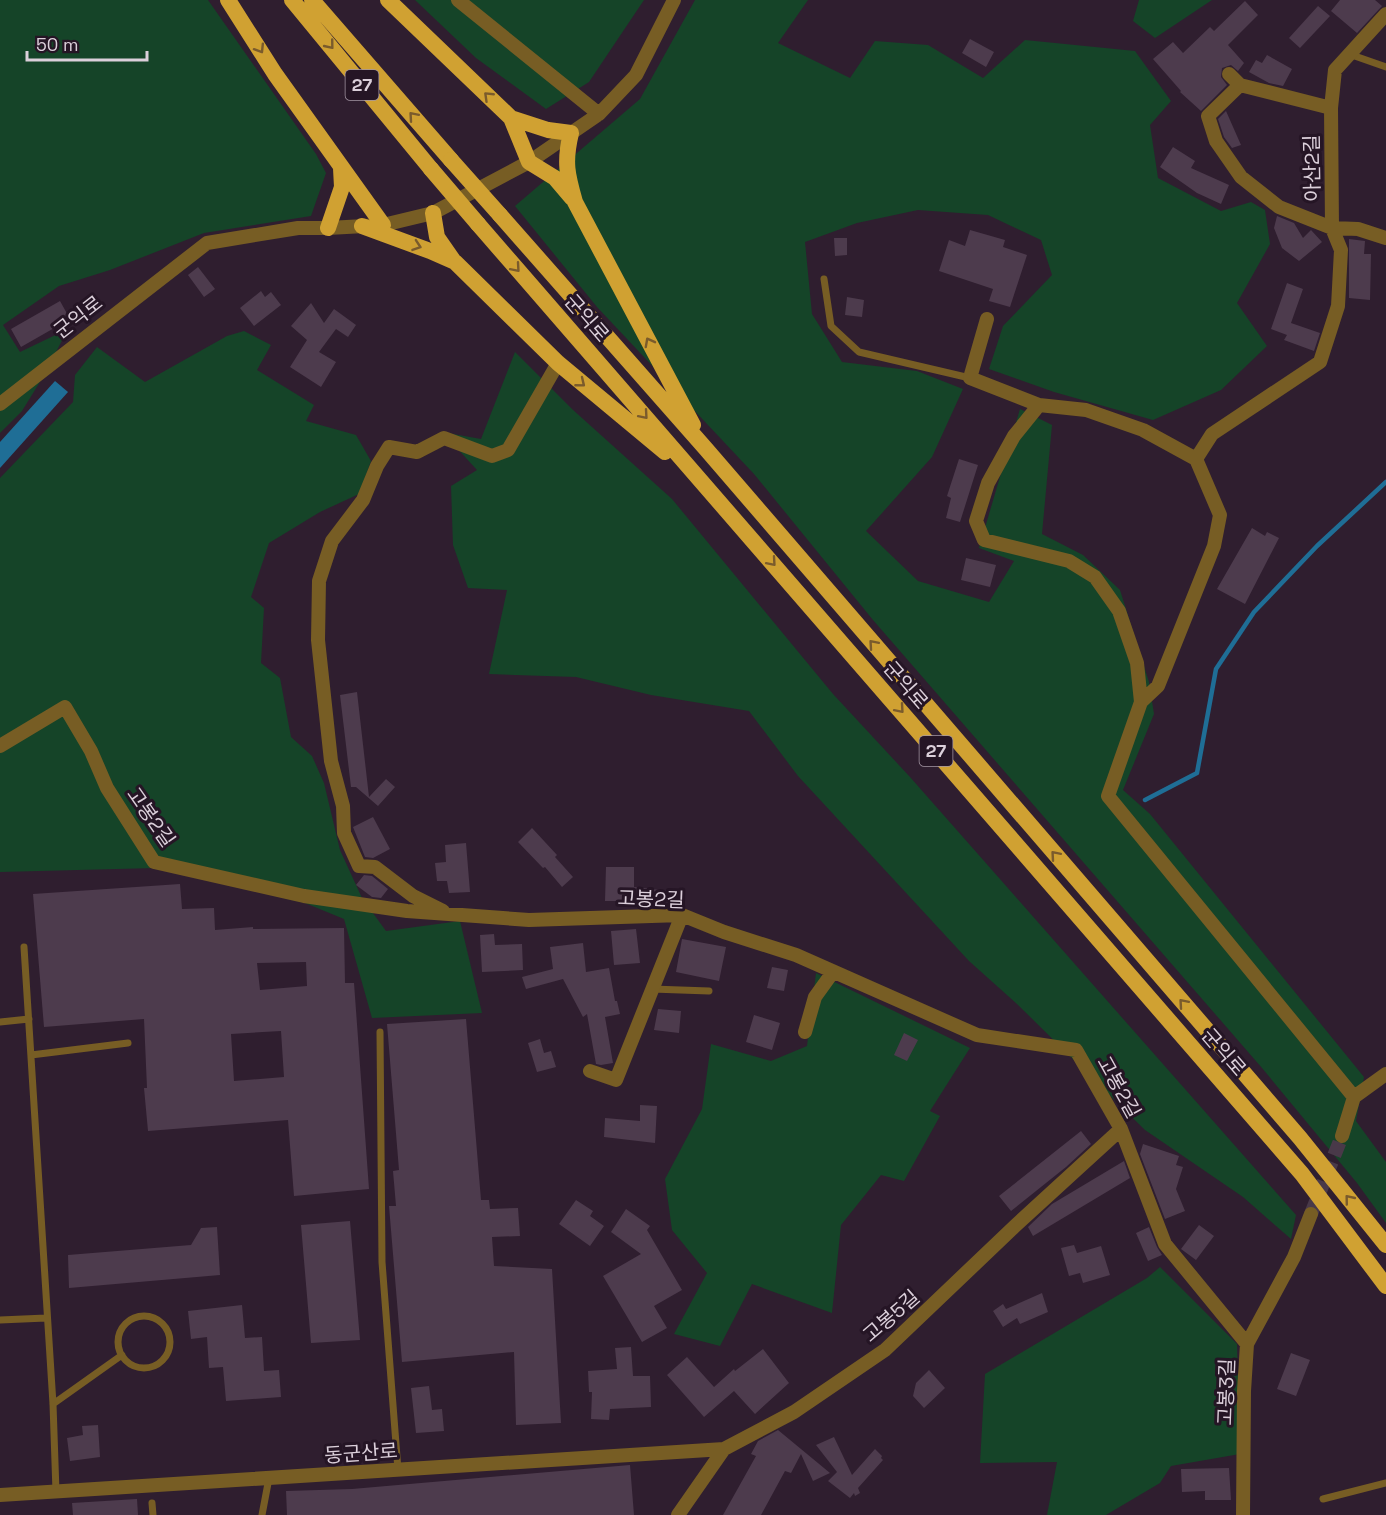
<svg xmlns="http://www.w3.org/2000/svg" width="1386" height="1515" viewBox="0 0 1386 1515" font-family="'Space Grotesk','Noto Sans KR',sans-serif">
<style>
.green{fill:#154428}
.water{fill:#1f6e96}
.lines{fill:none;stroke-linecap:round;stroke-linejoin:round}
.stream{stroke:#1f6e96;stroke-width:4.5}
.building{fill:#4d3b4d;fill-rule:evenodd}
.minor-tunnel{stroke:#493949;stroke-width:14;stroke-dasharray:14 7;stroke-linecap:butt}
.service{stroke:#775d24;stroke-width:7}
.minor{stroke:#775d24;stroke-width:14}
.trunk{stroke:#d0a132;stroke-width:16}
.trunk-bridge{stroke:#d0a132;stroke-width:16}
.oneway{stroke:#7a5b2c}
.labels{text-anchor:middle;stroke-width:6;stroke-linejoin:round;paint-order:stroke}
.shield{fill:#251525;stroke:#a497a4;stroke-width:1.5}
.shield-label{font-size:18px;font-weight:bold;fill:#dbcfda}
.street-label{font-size:20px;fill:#dbcfda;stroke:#251525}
</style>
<rect width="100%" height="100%" fill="#2f1e2f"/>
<!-- green -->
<path class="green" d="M0 0H208L316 154 326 173 311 216 204 233 110 270 59 286 3 325 20 352 68 329 43 377 22 411 0 433Z
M415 0H644L589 82 546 109 476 58Z
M695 0H808L778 43 850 78 875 41 928 45 983 78 1025 40 1135 51 1171 101 1150 125 1158 178 1221 211 1251 202 1265 210 1270 244 1237 303 1267 346 1221 390 1153 420 1054 392 989 369 1003 326 1052 275 1041 240 988 215 918 210 857 223 805 242 812 314 842 362 917 371 963 389 932 457 866 531 918 581 989 602 1014 561 979 548 1020 409 1052 425 1042 534 1083 555 1120 590 1149 682 1154 714 1123 790 1150 814 1364 1077 1356 1121 1386 1162V1223L1357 1183 1262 1068 873 620 754 474 597 307 515 206 640 99Z
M1139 0H1212L1155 38 1133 21Z
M244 331 271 345 257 370 314 405 306 421 356 435 371 461 359 494 320 512 269 543 251 597 264 608 261 663 280 678 291 737 312 756 324 783 340 850 362 898 386 931 460 921 482 1013 372 1018 344 919 305 903 156 868 0 872V478L73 402 75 375 97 347 145 382 227 336Z
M515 352 572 409 672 499 833 694 910 777 1296 1215 1291 1239 1243 1197 1145 1130 1017 1004 969 961 798 776 749 711 651 695 576 677 489 674 507 590 468 588 453 545 451 486 477 470 442 432 481 439Z
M816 973 970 1048 930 1111 940 1116 904 1181 881 1175 841 1225 832 1313 752 1284 720 1346 674 1334 707 1273 672 1230 665 1179 702 1109 711 1044 771 1061 807 1046Z
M1160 1267 1237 1344 1240 1454 1171 1466 1160 1483 1106 1515H1047L1057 1462 980 1463 985 1374 1147 1278Z"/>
<!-- water -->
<path class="water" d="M55 381 68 392 0 468V442Z"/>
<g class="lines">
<!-- stream -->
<path class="stream" d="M1145 800 1197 773 1216 669 1254 612 1317 546 1386 482"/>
</g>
<!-- building -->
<path class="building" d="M1340 0H1375L1382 6 1357 33 1331 11Z
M1245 1 1258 15 1228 45 1244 63 1238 71 1231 65 1222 68 1221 77 1227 85 1201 111 1180 92 1181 91 1153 59 1173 42 1183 53 1210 27 1214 31Z
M1318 6 1330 16 1300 48 1289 38Z
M970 39 994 52 986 67 962 53Z
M1267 55 1292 69 1283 86 1269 83 1249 72 1256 60 1262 63Z
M1226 111 1241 145 1232 148 1224 137 1218 119Z
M1173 147 1195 161 1191 168 1229 185 1221 204 1197 193 1160 167Z
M1277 216 1294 223 1303 238 1311 230 1322 242 1299 261 1282 248 1274 228Z
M970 230 1005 240 1003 247 1027 255 1010 307 989 301 993 289 939 271 949 240 965 246Z
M834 238H847V255L835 256Z
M1349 239 1365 241 1364 254H1371L1370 300 1349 298Z
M198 267 215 289 204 297 188 275Z
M1287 283 1303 289 1291 323 1320 333 1314 351 1284 340 1287 335 1271 329Z
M261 291 265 297 271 292 281 305 254 326 240 308Z
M847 297 864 300 862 317 845 315Z
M60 301 70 319 21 347 11 329Z
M311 303 324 323 334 309 356 325 348 337 336 329 319 352 336 362 321 387 290 367 307 340 291 326Z
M959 459 978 465 960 522 946 518 951 498 947 496Z
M1252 528 1265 536 1267 532 1279 538 1245 604 1217 589Z
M966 558 996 565 990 587 961 580Z
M357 692 369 797 386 779 395 787 378 806 356 787H351L340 695Z
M373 817 390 849 373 858 365 857 353 827Z
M532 828 557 855 555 857 573 877 562 887 545 867 543 868 518 842Z
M466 843 470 892 449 893 447 881H437L435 863 446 862 445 845Z
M606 867H634V887L677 892 676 904 634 899V901H605Z
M364 875 372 876 388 889 381 898 372 897 356 885Z
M180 884 182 909 214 908 215 930 253 927V929L344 928 345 983H354L369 1189 294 1196 288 1120 148 1131 144 1088H147L144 1019 44 1027 33 894ZM306 962 307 986 260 990 257 963ZM281 1031 284 1077 234 1081 231 1034Z
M636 929 640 963 614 965 611 931Z
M494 934 495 945 522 944 523 970 482 972 480 935Z
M682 939 726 947 719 981 676 972Z
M583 943 586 972 609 968 615 1001H617L620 1014 605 1017 613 1063 601 1065 596 1064 587 1014 583 1017 563 979 526 989 522 977 553 969 550 947Z
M772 967 788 970 784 991 767 988Z
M658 1009 681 1011 679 1033 654 1030Z
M754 1015 780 1023 772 1050 746 1042Z
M466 1019 481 1200H489L490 1209 518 1208 520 1236 492 1237 494 1266 552 1269 561 1423 516 1425 514 1352 402 1362 389 1206H396L393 1171 399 1170 387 1024Z
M904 1033 918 1040 907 1061 894 1055Z
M540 1039 544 1053 551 1051 556 1067 537 1072 528 1043Z
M640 1105 657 1106 655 1143 604 1137 605 1118 640 1121Z
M1081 1131 1091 1144 1066 1167 1011 1211 999 1196Z
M1143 1144 1179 1156 1176 1165 1183 1167 1176 1189 1185 1211 1165 1219 1140 1154Z
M1124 1161 1130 1178 1033 1236 1028 1227 1052 1204Z
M576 1200 593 1211 590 1216 604 1226 590 1246 559 1224Z
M626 1209 650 1226 647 1230 682 1290 654 1306 667 1328 642 1342 603 1276 641 1254 611 1232Z
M350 1221 360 1340 311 1343 301 1225Z
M1199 1225 1214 1236 1196 1260 1181 1249Z
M217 1227 220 1275 69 1288 68 1255 191 1245 201 1228Z
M1149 1227 1157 1247 1162 1255 1148 1261 1136 1233Z
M1074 1245 1077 1253 1101 1246 1110 1275 1083 1283 1080 1273 1069 1276 1061 1248Z
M1042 1293 1048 1312 1020 1324 1017 1318 1003 1327 993 1311 1003 1304 1006 1309Z
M242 1305 245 1338 262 1337 264 1371 279 1370 281 1397 226 1401 223 1367 209 1368 207 1337 191 1339 188 1311Z
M631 1347 633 1376H650L651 1407 610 1409 609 1420 591 1419 592 1392H589L588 1371 617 1369 615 1348Z
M763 1349 789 1383 755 1414 734 1391 704 1417 667 1375 687 1357 714 1387 734 1369 735 1371Z
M1291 1353 1310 1360 1296 1396 1277 1389Z
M929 1370 945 1388 924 1408 913 1396 916 1383Z
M429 1386 432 1410 442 1409 444 1431 416 1433 411 1388Z
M98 1425 100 1457 70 1461 67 1438 83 1435 82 1426Z
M778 1430 830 1473 813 1481 801 1454 791 1473 785 1471 761 1515H723L756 1456 751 1454 758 1441Z
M834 1437 852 1475 875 1449 882 1456 881 1458 883 1460 858 1488 860 1493 855 1496 854 1493 850 1498 828 1481 837 1472 816 1445Z
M630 1465 634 1515H287L286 1491 352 1489Z
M1229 1468 1231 1500H1205V1491L1182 1492 1181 1469Z
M137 1499 138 1515H73L72 1503Z"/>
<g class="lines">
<!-- minor-tunnel -->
<path class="minor-tunnel" d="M1311 1214 1342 1136"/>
<!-- service -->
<path class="service" d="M1349 54 1386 67
M824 279 831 326 859 352 970 378
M24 947 53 1404 56 1492
M652 989 709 991
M0 1022 29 1019
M380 1032 382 1262 398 1470
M31 1055 128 1043
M118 1342a26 26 0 1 1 52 0a26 26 0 1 1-52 0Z
M0 1320 46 1318
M53 1404 122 1355
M1323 1499 1386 1483
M152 1503 153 1515
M262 1515 269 1478"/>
<!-- minor -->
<path class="minor" d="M458 0 599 114
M1240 85 1208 116 1216 141 1241 177 1279 207 1332 228 1358 229 1386 238
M1331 108 1335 70 1386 14
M987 319 970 378 1039 405
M0 404 207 243 298 228H328L383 225 433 213 529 162 599 114 636 75 674 0
M1196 459 1212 434 1320 362 1338 306 1341 250 1332 228 1331 108 1240 85 1229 74
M1141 702 1137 663 1119 611 1095 577 1069 561 984 540 976 521 988 483 1014 436 1039 405 1086 410 1143 430 1196 459 1220 515 1214 546 1158 686 1141 702 1108 796 1354 1097
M0 746 65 707 91 751 107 788 154 862 304 896 407 911 529 920 682 915 724 932 796 955 977 1035 1076 1050 1121 1129 1165 1244 1247 1344
M443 911 413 896 375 867 359 866 344 833 343 806 331 761 318 640 319 581 332 541 363 500 377 466 389 447 417 452 444 438 492 456 508 450 558 363
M805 1032 815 997 833 972
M590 1071 616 1080 682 915
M1342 1136 1354 1097 1386 1074
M0 1495 724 1449
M678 1515 724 1449 794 1412 885 1350 1015 1226 1121 1129
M1243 1515 1244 1391 1247 1344 1294 1257 1311 1214"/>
<!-- trunk -->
<path class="trunk" d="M228 0 275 74 383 225
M292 0 431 169
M312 0 451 160
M388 0 511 118 529 162 555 178 572 198
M511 118 548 130 571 133C564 162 567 174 575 202L693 425
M433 213 437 237 453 260
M500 215 706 449 1300 1138 1386 1245
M478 224 1302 1174 1386 1286
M362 226 430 251 455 262 558 363 665 452
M328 228 342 187 341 168"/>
<!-- trunk-bridge -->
<path class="trunk-bridge" d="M451 160 500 215
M431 169 478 224"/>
</g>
<!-- one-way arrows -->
<defs><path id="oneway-chevron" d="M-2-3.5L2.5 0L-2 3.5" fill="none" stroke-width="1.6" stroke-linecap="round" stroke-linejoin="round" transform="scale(1.5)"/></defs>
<g class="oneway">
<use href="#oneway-chevron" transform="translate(330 45) rotate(51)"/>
<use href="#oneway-chevron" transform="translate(260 49) rotate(58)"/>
<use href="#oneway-chevron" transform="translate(488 96) rotate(-136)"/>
<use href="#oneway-chevron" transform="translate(413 116) rotate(-131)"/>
<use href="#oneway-chevron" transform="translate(417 246) rotate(19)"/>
<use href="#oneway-chevron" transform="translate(516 268) rotate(49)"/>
<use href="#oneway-chevron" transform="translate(649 342) rotate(-118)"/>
<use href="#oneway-chevron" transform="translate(581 383) rotate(39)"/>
<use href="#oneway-chevron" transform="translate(644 415) rotate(49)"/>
<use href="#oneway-chevron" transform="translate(772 562) rotate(49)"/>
<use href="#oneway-chevron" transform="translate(873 644) rotate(-131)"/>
<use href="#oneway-chevron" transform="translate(900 709) rotate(49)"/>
<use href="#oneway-chevron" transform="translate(1055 855) rotate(-131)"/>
<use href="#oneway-chevron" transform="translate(1183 1003) rotate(-131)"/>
<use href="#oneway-chevron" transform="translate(1349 1199) rotate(-129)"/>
</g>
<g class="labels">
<!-- shield labels -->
<g class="shield">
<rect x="345.5" y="70" width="33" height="30" rx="4.5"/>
<rect x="919.5" y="736" width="33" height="30" rx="4.5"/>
</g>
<g class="shield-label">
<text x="362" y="91">27</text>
<text x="936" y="757">27</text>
</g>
<!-- street labels -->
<g class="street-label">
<text transform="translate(1312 168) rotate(-91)" y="7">아산2길</text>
<text transform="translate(78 317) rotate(-38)" y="7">군익로</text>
<text transform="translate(587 318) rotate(49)" y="7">군익로</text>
<text transform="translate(906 685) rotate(49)" y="7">군익로</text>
<text transform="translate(151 817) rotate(55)" y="7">고봉2길</text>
<text transform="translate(651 899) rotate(2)" y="7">고봉2길</text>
<text transform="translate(1224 1052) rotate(49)" y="7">군익로</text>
<text transform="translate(1119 1087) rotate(61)" y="7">고봉2길</text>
<text transform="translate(891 1316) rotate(-41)" y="7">고봉5길</text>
<text transform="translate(1226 1392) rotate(-88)" y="7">고봉3길</text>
<text transform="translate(361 1453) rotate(-4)" y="7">동군산로</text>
</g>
</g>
<!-- scale -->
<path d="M27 51v9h120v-9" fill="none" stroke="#dbcfda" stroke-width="3"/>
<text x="36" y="51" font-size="18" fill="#dbcfda" stroke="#251525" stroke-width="4.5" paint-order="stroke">50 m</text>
</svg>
